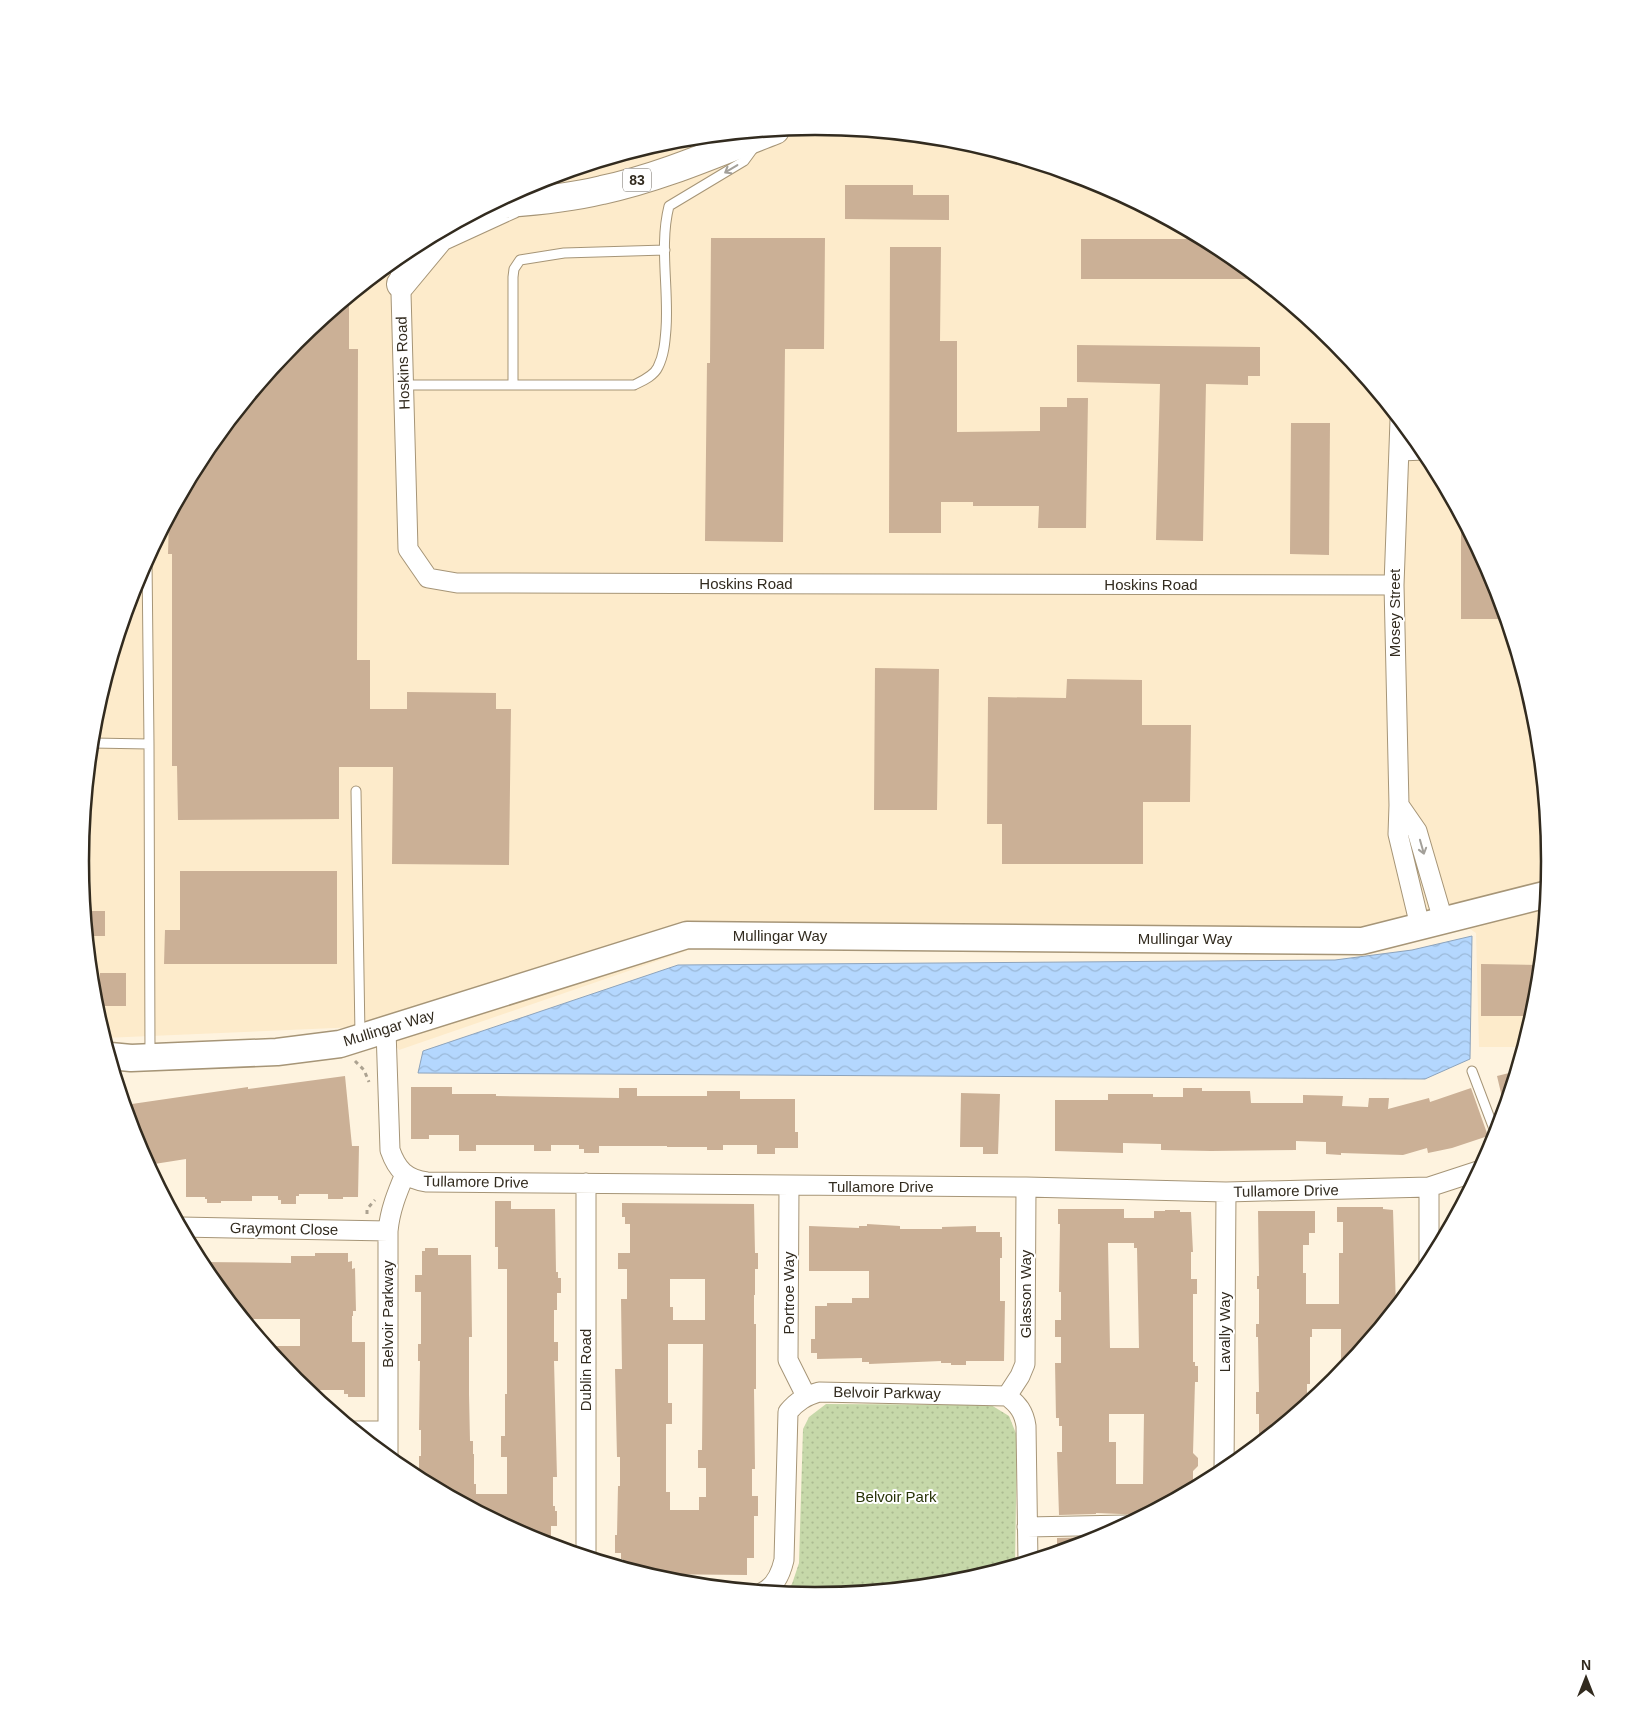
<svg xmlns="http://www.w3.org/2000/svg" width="1631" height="1723" viewBox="0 0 1631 1723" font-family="Arial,sans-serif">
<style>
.built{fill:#fdebcb}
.grass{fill:url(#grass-dots)}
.water{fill:url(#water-waves);stroke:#8da3bb}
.building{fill:#cbb096;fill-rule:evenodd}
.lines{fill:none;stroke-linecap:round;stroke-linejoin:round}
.lane-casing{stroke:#a69577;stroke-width:11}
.street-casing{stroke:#a69577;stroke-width:21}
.secondary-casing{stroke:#a69577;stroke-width:29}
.primary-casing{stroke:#a69577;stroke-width:30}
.path{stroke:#aca291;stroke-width:3;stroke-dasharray:4 4;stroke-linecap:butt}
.lane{stroke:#fff;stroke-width:9}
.street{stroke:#fff;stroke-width:19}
.secondary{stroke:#fff;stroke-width:26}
.primary{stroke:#fff;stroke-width:28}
.oneway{stroke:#a3a09a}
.labels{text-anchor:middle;stroke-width:4;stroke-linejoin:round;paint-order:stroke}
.shield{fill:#fff;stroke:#706b62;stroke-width:1}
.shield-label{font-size:14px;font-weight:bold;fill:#322b1f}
.street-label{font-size:15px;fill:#322b1f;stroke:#fff}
.park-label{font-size:15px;fill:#283408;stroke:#fff}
.rim{fill:none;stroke:#322b1f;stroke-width:2.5}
</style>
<defs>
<pattern id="grass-dots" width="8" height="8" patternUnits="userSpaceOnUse" patternTransform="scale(1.25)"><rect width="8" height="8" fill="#c6d8a9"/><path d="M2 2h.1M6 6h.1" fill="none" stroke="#abba91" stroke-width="1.8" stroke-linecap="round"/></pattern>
<pattern id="water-waves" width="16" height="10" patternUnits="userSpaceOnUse" patternTransform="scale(1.25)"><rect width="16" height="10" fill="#b4d7fe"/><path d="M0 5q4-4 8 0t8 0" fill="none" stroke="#9bb9d9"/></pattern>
</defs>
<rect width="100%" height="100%" fill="#fef3df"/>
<!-- built -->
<path class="built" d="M816 126 959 140 1097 182 1224 250 1336 342 1427 453 1495 580 1537 718 1551 861 1537 1005 1524 1047H1479L1476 933 1467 927 1373 949H692L399 1050 381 1026 104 1038 94 1005 80 861 94 718 136 580 204 453 296 341 407 250 521 189H533L673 145V140Z"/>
<!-- grass -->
<path class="grass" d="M826 1404 991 1405 1009 1416 1017 1436 1015 1566 959 1583 815 1597 783 1594 792 1584 799 1563 803 1429 809 1417Z"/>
<!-- water -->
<path class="water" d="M1472 936 1470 1059 1425 1079 418 1073 423 1051 678 965 1335 960 1412 950Z"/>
<!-- building -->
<path class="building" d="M845 185H913V195H949V220L845 219Z
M711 238H825L824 349H785L783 542 705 541 707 363H710Z
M1081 239H1204L1224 250 1260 279H1081Z
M890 247H941L940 341H957V432L1040 431V407H1067V398H1088L1086 528H1038L1039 506H973V502H941V533H889Z
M349 297V349H358L357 660H370V709H407V692L496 693V709H511L509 865 392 864 393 767H339V819L178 820 177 766H172V554H168L169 519 204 453 296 341Z
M1077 345 1260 347V376H1248V385L1206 384 1203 541 1156 540 1160 384 1077 382Z
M1291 423H1330L1329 555 1290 554Z
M1461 516 1495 580 1507 619H1461Z
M875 668 939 669 937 810H874Z
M1067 679 1142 680V725H1191L1190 802H1143V864H1002V824H987L988 697 1066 698Z
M180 871H337V964H164L165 930H180Z
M85 911H105V936H87Z
M1481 964 1541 965 1537 1005 1534 1016H1481Z
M100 973H126V1006H94L92 981H100Z
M1517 1071 1505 1110 1497 1076Z
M345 1076 352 1146H359L358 1197H343V1199H328V1194H299V1196H296V1204H281V1200H278V1196H252V1201H221V1203H207V1199H205V1197H186V1159L148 1165 136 1143 125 1105 248 1087V1089Z
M411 1087H452V1094H496V1096L619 1098V1088H637V1096H707V1091H740V1099H795V1132H798V1148H775V1154H757V1145H723V1150H707V1147H667V1146H599V1153H584V1149H579V1145H551V1151H534V1145H476V1151H459V1135H429V1139H411Z
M1183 1088H1202V1091H1250L1251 1103H1303V1095L1343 1096 1342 1106 1368 1107 1369 1098H1389L1388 1109 1429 1098 1430 1102 1471 1088 1488 1136 1452 1148 1428 1153 1427 1148 1403 1155 1341 1153V1155L1326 1154V1142L1296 1141V1150L1211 1151 1161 1150V1144L1123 1143V1153L1055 1151V1100H1108V1094H1153V1097H1183Z
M961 1093 1000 1094 998 1154H983V1147H960Z
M495 1201H511V1209H555L556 1272H558V1278H561V1293H557V1310H554V1342H558V1361H554L557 1477H553V1506H555V1511H557V1526H551V1546L534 1541 419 1479V1456H421V1430H419L420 1361H418V1344H421V1292H415V1275H422V1251H425V1248H438V1255H471L472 1337H469V1394L470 1441H473V1454H474V1484H476V1494H507V1457H501V1436H505V1394H507V1269H498V1247H495Z
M622 1203 754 1204 755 1253H758V1269H755V1295H754V1324H756V1389H754L755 1469H752V1496H758V1516H754V1558H747V1575L644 1574 623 1568V1559H621V1553H615V1535H617L618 1486H620V1457H617L615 1369H622L621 1299H627V1269H618V1253H630V1224H625V1217H622ZM670 1279H705V1320H673V1307H670ZM668 1344H703L702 1450H698V1468H706V1497H699V1510H670V1492H666V1424H672V1403H668Z
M1337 1207H1383V1209L1393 1210 1396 1308 1341 1375V1329H1312V1337H1310V1384H1307V1405L1259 1445V1414H1256V1392H1259L1258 1337H1256V1324H1259V1289H1257V1276H1259L1258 1211H1315V1233H1309V1245H1303V1273H1306V1304H1339V1253H1343V1222H1337Z
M1058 1209H1124V1218H1154V1211H1165V1210H1180V1212H1191L1193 1252H1191V1279H1197V1294H1193V1362H1195V1366H1198V1382H1195L1193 1453 1198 1458V1466L1193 1471V1490L1146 1515 1096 1513V1514L1059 1515 1057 1452H1062V1426H1059V1418H1056L1055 1363H1061V1337H1055V1320H1061V1292H1059L1060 1224H1058ZM1108 1243H1134V1248H1137L1139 1348H1110ZM1109 1414H1144L1143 1484H1116V1442H1109Z
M867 1224 900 1226V1229H942V1227L976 1226V1232H1000V1237H1002V1258H1000V1301H1005L1004 1361H966V1365H951V1363H941V1361L869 1364V1362H862V1358L817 1359V1353H811V1339H815V1306H827V1303H852V1298H869V1271H809V1226L859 1228V1226H867Z
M315 1253H348V1262L352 1261V1269L355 1268 356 1311H353V1316H352V1342H365V1397H348V1394H344V1390H315V1397L295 1381 267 1346H300V1319H244L204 1270 200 1262 291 1263V1256H315Z
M1096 1537V1541L1057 1553V1538Z"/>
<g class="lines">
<!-- lane casing -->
<g class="lane-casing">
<path id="lane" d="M403 385H634C642 381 654 376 658 367 664 355 665 342 666 329 669 289 659 245 669 206L744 161 755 146
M513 385V277L514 269 520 260 564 253 665 250
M92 743 149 744 147 560
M149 744 150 1056
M356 791 360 1035
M1472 1071 1497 1137"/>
</g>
<!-- street casing -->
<g class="street-casing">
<path id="street" d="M400 256 408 549 428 578 457 583 1394 585
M1400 420 1394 585 1399 805 1398 834 1420 926
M1400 451 1425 450
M1399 805 1417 831 1443 920
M386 1030 390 1150C397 1170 406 1179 427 1182L1026 1187 1226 1192 1429 1187V1266
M586 1183V1557
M789 1186 788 1360 806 1396
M1429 1187 1481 1170
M181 1227 388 1231
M1007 1396 1020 1376 1025 1364 1026 1187
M355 1431H388
M388 1458V1231C390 1210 397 1193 405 1174
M1224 1473 1226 1192
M1027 1527 1126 1525
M763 1592C776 1586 781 1573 784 1560L788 1412C797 1401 806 1396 819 1392L1007 1396C1018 1404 1024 1412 1026 1426L1028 1562"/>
</g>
<!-- secondary casing -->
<g class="secondary-casing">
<path id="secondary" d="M110 1056 131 1058 277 1052 340 1044 687 935 1362 941 1548 894"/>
</g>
<!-- primary casing -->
<g class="primary-casing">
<path id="primary" d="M492 204C529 202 565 199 602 190 662 177 718 152 775 130
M401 284 440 237 512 204"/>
</g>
<!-- path -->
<path class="path" d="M355 1061 364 1070 369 1082
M367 1214V1209L375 1200"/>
<!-- lane -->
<use href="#lane" class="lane"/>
<!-- street -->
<use href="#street" class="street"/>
<!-- secondary -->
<use href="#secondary" class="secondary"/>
<!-- primary -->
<use href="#primary" class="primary"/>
</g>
<!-- one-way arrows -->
<defs><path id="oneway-shaft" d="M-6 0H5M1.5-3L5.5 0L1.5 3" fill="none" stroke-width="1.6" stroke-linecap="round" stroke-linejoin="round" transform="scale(1.25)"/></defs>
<g class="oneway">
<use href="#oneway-shaft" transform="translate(731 169) rotate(149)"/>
<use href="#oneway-shaft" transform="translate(1422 847) rotate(74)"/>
</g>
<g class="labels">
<!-- shield labels -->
<rect class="shield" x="623" y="168.5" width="28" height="23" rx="4"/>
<g class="shield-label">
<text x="637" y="185">83</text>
</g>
<!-- street labels -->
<g class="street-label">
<text transform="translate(403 363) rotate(-92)" y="5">Hoskins Road</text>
<text x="746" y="589">Hoskins Road</text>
<text x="1151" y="590">Hoskins Road</text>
<text transform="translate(1395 613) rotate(-90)" y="5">Mosey Street</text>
<text x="780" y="941">Mullingar Way</text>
<text x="1185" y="944">Mullingar Way</text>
<text transform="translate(389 1028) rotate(-17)" y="5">Mullingar Way</text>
<text transform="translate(476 1182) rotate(1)" y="5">Tullamore Drive</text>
<text x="881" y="1192">Tullamore Drive</text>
<text transform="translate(1286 1191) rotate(-1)" y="5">Tullamore Drive</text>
<text transform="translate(284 1229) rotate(1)" y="5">Graymont Close</text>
<text transform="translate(789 1293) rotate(-90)" y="5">Portroe Way</text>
<text transform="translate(1026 1294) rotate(-90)" y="5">Glasson Way</text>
<text transform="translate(388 1314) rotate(-90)" y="5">Belvoir Parkway</text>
<text transform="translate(1225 1332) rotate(-90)" y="5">Lavally Way</text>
<text transform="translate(586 1370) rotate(-90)" y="5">Dublin Road</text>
<text transform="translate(887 1393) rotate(1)" y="5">Belvoir Parkway</text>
</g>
<!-- park labels -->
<g class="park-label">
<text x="896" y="1502">Belvoir Park</text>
</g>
</g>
<!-- crop -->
<path d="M0 0H1631V1723H0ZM89 861a726 726 0 1 1 1452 0a726 726 0 1 1-1452 0Z" fill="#fff" fill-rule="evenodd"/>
<path class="rim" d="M89 861a726 726 0 1 1 1452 0a726 726 0 1 1-1452 0Z"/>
<!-- north arrow -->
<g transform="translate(1586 1678)" stroke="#ffffff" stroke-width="4" paint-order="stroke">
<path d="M0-4L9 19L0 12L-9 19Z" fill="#322b1f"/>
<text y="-8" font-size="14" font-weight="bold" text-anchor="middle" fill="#322b1f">N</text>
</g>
</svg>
